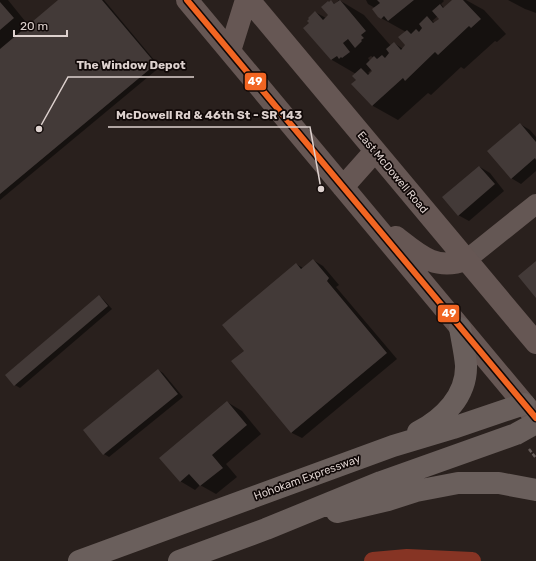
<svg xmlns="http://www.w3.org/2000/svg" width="536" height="561" viewBox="0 0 536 561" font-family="Rubik,sans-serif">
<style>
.shadow{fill:#0007;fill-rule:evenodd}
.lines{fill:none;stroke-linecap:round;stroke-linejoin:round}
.canal{stroke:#863424;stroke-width:18}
.building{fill:#433a38}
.path{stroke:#655b58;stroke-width:2.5;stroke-dasharray:4 2;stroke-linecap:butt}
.minor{stroke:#645754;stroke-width:20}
.major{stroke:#665754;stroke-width:22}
.highway{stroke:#6a5f5c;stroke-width:22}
.bus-1-casing{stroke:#100807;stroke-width:9}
.bus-1{stroke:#f26522;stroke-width:6}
.labels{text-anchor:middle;stroke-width:3.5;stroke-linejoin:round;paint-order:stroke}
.street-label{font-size:11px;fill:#ddd1ce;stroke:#100807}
.leader{fill:none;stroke:#ddd1ce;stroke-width:1.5}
.callout-dot{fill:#ddd1ce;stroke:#100807;stroke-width:1.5}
.callout-label{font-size:12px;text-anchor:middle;font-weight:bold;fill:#ddd1ce;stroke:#100807;stroke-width:3.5;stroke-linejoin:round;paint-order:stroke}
.line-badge{stroke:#100807;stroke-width:1.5}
.badge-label{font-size:11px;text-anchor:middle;font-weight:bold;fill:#fff}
</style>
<rect width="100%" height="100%" fill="#29201d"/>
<!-- shadow -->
<path class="shadow" d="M0 0H8L29 26 60 0H104L160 67 0 200Z
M339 0 364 15 391 46 394 43 403 49 407 45 406 32 381 18 375 8 368 4 366 0H443L444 1 441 4 444 8 453 0H466L484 10 506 34 497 42 495 41 464 69 461 67 431 95 428 93 398 120 373 106 353 84 357 80 356 74 332 60 305 29 311 23 315 12 326 18 329 16V3L331 1 335 4ZM438 16 440 19 436 23 432 21ZM371 56 374 58 370 61 368 58ZM372 69 374 71 370 74 368 73Z
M508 0H536V13L528 10 525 9Z
M520 124 530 130 536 137V171L521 184 511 178Z
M480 167 490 173 504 191 469 221 458 215Z
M313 260 323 266 339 285 336 287 397 359 302 438 292 433 233 362 245 351 296 264 303 268Z
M99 296 103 299 112 309 20 388 15 385Z
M158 370 163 373 183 397 109 457 104 454 84 430Z
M227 402 242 411 261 434 226 464 237 477 216 494 200 485 195 490 180 481Z"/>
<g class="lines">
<!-- canal -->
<path class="canal" d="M373 561 407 558 472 561"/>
</g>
<!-- building -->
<path class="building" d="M58 0H102L156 64 0 194V49Z
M331 0 334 4 340 0 366 31 361 35 364 38 361 40 362 41 355 48 348 39 343 43 350 52 342 58 341 57 339 59 337 56 331 60 303 28 309 23 307 21 309 19 308 18 315 11 323 20 328 15 321 7 328 1 329 2Z
M377 0H414L388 21 384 16 381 19 378 17 372 9 380 3Z
M452 0H463L481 19 471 28 469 26 438 55 435 52 405 81 403 78 372 106 351 84 356 80 352 76 361 68 368 75 372 71 366 64 374 56 377 59 382 55 385 58 389 53 386 49 394 42 401 50 405 45 398 37 407 30 411 34 416 29 419 32 422 28 419 24 427 16 433 23 439 19 432 11 440 4 443 8Z
M0 2 14 18 0 30Z
M520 123 536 142V160L535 158 511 179 487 151Z
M479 166 495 184 458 216 442 197Z
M313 259 329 278 327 281 387 353 291 433 231 361 244 351 222 325 296 263 301 269Z
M536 261V298L518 276Z
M99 295 108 306 14 386 5 375Z
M158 369 178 394 103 455 83 430Z
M227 401 247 425 212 455 223 468 200 486 189 474 180 482 159 458Z"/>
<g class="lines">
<!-- path -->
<path class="path" d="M529 449 536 458"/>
<!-- minor -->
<path class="minor" d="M466 260 536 204"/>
<!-- major -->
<path class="major" d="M187 0 535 417
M249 0 536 343
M230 51 246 0
M343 187 375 151
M396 237C419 255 435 271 466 260"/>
<!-- highway -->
<path class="highway" d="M418 432C443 419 467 396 466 365 465 353 462 340 460 328
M337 512 388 500 416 491 458 483H499L536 490
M79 561 393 446 453 428 524 404
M179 561 266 529 381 482 516 434 536 423"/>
<!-- bus-1 casing -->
<g class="bus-1-casing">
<path id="bus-1" d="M187 0 536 418"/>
</g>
<!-- bus-1 -->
<use href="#bus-1" class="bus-1"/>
</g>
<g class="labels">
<!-- street labels -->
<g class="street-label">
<text transform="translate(393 172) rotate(50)" y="4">East McDowell Road</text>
<text transform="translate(307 477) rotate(-20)" y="4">Hohokam Expressway</text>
</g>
</g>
<!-- callouts -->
<path class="leader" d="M39 129L68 77H194M321 189L310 127H108"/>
<g class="callout-dot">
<circle cx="39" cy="129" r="4"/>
<circle cx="321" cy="189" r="4"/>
</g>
<g class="callout-label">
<text x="131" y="69">The Window Depot</text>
<text x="209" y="119">McDowell Rd &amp; 46th St - SR 143</text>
</g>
<g class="line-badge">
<rect x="244" y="72" width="23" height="19" rx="4" fill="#f26522"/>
<rect x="437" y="304" width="23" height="19" rx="4" fill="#f26522"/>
</g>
<g class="badge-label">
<text x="255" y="85">49</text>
<text x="449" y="317">49</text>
</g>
<!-- scale -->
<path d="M14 30v6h53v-6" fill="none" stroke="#ddd1ce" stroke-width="2"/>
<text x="20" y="30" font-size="12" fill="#ddd1ce" stroke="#100807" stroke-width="3" paint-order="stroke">20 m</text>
</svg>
